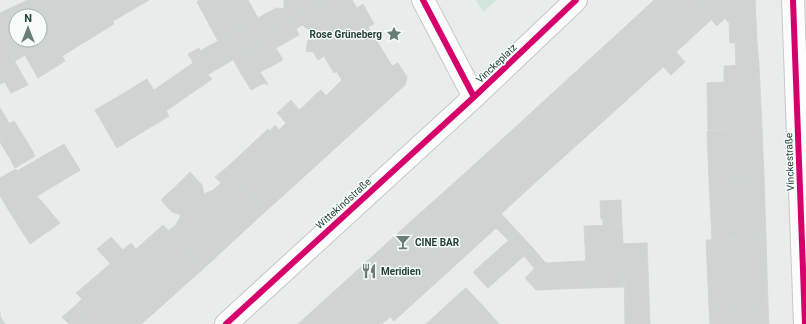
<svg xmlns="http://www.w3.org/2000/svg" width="806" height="324" viewBox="0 0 806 324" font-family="Roboto,sans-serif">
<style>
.green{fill:#d1e6d8}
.building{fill:#cfd4d2;stroke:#d1d6d4}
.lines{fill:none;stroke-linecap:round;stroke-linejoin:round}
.street-casing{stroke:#c5cac8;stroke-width:24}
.secondary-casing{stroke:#c3cbc8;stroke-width:24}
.street{stroke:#fcfcfc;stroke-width:22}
.secondary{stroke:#fcfcfc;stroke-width:22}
.cycleway-casing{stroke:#f7fbf9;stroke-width:8}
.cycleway{stroke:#d6006c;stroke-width:6}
.labels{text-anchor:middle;stroke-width:3;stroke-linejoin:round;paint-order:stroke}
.poi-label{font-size:10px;font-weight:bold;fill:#24423a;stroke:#f7fbf9;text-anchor:start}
.street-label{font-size:10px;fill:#24423a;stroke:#f7fbf9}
</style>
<rect width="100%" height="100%" fill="#e8edeb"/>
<!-- green -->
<path class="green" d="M476 0H497L483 12Z"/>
<!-- building -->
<path class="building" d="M28 0 38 16H16V40H40V19L65 61 38 78 25 55 15 61 0 35V13Z
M28 0H100L114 24 62 56 40 19V16H38Z
M100 0H149L113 21Z
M200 0H248L258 18 218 41 197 2Z
M284 0H326L268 34 258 18 276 8 284 9Z
M326 0H352L357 8 363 4 374 24 368 27 380 46 334 73 324 56 318 60 313 52 306 51 308 40 313 37 308 29 302 25 296 29 299 35 276 48 268 34Z
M654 0H693L711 20 676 52 685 62 671 75 626 26Z
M693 0H755L756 21 728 22 725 18 717 26Z
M258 18 270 38 202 78 188 54 199 48 200 51Z
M756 21 757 42 730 43 729 22Z
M626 26 663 67 606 119 569 78Z
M0 35 28 85 11 93 5 82 0 84Z
M270 38 283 60 260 72 268 85 264 83 251 90 233 60Z
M757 42 759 65 736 66 735 43Z
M380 46 392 66 398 63 407 77 405 85 352 133 316 94 321 90 326 96 342 80 337 72Z
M193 63 202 78 207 74 212 79 166 111 154 90Z
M759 65 762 129 708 130 707 83 724 82V66Z
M569 78 606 119 559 161 522 121Z
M147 79 169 116 136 136 114 99Z
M316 94 352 133 308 173 270 131 275 125 279 130Z
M114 99 136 136 117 148 95 110Z
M291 100 299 110 286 123 277 113Z
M0 108 5 116 0 119Z
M5 116 9 123 0 129V119Z
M14 121 29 145 9 157 0 142V129Z
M522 121 559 161 501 214 465 173Z
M268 129 308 173 266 211 226 168Z
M762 129 764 176 709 179 707 131Z
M64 144 80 170 34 198 17 171Z
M29 145 35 156 15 168 9 157Z
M226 168 266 211 229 245 176 186 190 172 202 185 204 194 213 190 221 183 215 177Z
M16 169 34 198 11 214 0 196V178Z
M465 173 506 219 450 270 409 223Z
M764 176 766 238 712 240 709 179Z
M176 186 229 245 203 269 168 231 176 225 181 215 172 212 161 200Z
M37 196 60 223 30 244 11 214Z
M621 200 622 225 603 226V219H601L600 201Z
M506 219 518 232 508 240 496 228Z
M409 223 450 270 394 321 352 275Z
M163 225 203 269 155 312 97 249 111 237 123 250 131 243 136 249Z
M622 225 623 244 585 245 584 226Z
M518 232 533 248 488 288 473 272Z
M766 238 768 305 709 306 706 240Z
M647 243 650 324H625L624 271 586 273 585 245Z
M533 248 543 260 534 268 524 256Z
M543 260 546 263 585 261 586 288 536 290 525 278Z
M110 264 155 312 141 324H91L75 306 82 299 76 293Z
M624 271V287L586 288V273Z
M352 275 390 317 382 324H298Z
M466 288 483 306 478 310 461 292Z
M461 292 478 310 466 321 469 324H426Z
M768 305 769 324H710L709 306Z
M75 306 91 324H69L62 317Z
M483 306 499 324H469L466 321Z
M0 312V316L5 324H0Z"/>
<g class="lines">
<!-- street casing -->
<g class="street-casing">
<path id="street" d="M423 0 474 97
M793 0 805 324"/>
</g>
<!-- secondary casing -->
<g class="secondary-casing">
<path id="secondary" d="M226 324 474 97 576 0"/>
</g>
<!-- street -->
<use href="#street" class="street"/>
<!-- secondary -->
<use href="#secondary" class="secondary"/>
<!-- cycleway casing -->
<g class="cycleway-casing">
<path id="cycleway" d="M423 0 474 97
M793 0 805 324
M226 324 474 97 576 0"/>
</g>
<!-- cycleway -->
<use href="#cycleway" class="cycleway"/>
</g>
<!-- icons -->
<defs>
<g id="sight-bare" transform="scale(1.2)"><path d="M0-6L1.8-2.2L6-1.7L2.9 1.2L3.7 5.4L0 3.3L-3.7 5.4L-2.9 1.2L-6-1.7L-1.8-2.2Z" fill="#697e78" stroke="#f7fbf9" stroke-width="2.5" paint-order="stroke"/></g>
<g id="bar-bare" transform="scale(1.2)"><path d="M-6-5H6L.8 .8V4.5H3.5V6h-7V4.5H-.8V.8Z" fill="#697e78" stroke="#f7fbf9" stroke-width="2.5" paint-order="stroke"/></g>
<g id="restaurant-bare" transform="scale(1.2)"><path d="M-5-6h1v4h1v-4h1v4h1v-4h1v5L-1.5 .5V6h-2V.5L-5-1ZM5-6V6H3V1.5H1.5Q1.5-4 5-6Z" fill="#697e78" stroke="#f7fbf9" stroke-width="2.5" paint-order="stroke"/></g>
</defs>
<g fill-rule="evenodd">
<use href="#sight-bare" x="394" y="34"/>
<use href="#bar-bare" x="403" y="242"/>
<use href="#restaurant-bare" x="369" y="271"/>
</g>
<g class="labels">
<!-- poi labels -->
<g class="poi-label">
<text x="382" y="38" text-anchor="end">Rose Grüneberg</text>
<text x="415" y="246">CINE BAR</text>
<text x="381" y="275">Meridien</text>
</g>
<!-- street labels -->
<g class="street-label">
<text transform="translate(496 63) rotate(-44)" y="4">Vinckeplatz</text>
<text transform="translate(789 162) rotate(-92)" y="4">Vinckestraße</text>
<text transform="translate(343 203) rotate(-42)" y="4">Wittekindstraße</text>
</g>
</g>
<!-- north arrow -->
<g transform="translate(28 28)"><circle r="19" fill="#f7fbf9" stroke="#a3b1ad"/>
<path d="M0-3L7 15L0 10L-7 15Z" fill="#697e78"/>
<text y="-6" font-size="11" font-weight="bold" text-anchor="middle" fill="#24423a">N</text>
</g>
</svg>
